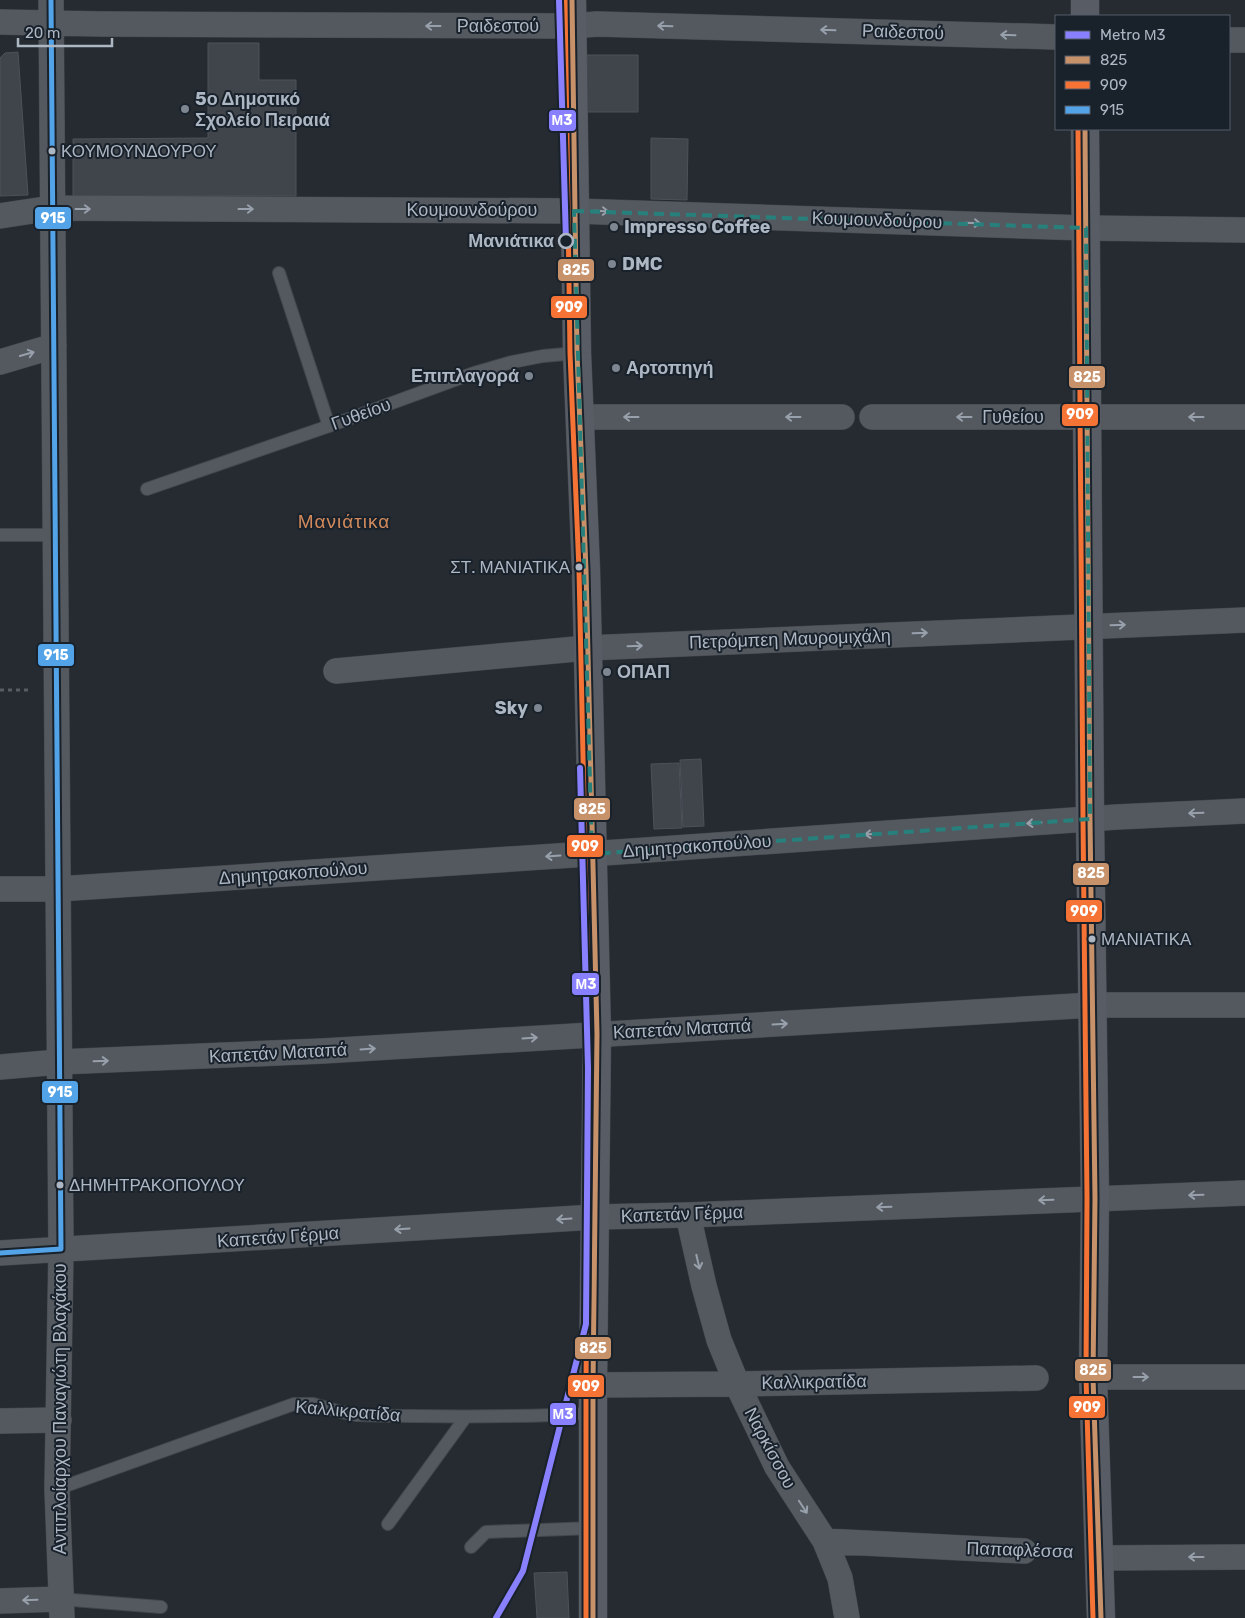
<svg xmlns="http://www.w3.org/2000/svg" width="1245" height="1618" viewBox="0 0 1245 1618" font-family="Rubik,sans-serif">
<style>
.building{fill:#40454b;stroke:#4c525a}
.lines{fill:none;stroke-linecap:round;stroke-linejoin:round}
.lane-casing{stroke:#42474c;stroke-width:14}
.street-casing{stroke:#42474c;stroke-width:26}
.secondary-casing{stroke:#42474c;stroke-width:29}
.path{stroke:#585d63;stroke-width:3;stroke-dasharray:4 4;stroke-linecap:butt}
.lane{stroke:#545960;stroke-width:12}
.street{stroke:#545960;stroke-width:25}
.secondary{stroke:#585d65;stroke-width:28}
.bus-1-casing{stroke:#19212b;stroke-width:9}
.bus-2-casing{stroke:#19212b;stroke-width:9}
.bus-3-casing{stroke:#19212b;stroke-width:9}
.bus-1{stroke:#c7916a;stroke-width:5}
.bus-2{stroke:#f57335;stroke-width:5}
.bus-3{stroke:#53a3e8;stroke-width:5}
.metro-1-casing{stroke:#19212b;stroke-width:10}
.metro-1{stroke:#8880ff;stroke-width:6}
.oneway{stroke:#97a0ab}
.marked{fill:none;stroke:#27807b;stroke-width:4;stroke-dasharray:10 6;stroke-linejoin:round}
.poi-dot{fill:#7d8691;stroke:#19212b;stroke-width:2}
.bus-dot{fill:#adb7c4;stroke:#19212b;stroke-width:2}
.stop-dot{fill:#19212b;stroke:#adb7c4;stroke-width:2.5}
.labels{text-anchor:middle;stroke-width:4;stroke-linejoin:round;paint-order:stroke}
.bus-label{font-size:17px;fill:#adb7c4;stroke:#19212b;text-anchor:start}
.street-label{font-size:18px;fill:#adb7c4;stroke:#19212b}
.poi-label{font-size:18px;font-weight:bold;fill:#adb7c4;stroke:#19212b;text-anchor:start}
.stop-label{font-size:18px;font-weight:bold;fill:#adb7c4;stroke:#19212b;text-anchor:end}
.neighbourhood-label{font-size:19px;letter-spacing:1px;fill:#d1895b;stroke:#19212b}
.line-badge{stroke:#19212b;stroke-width:2}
.badge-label{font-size:14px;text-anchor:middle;font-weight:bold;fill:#fff}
</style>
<rect width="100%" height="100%" fill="#252b31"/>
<!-- building -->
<path class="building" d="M208 43H259V80H296V196H73V139L208 138Z
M18 52 28 195 0 196V58L5 53Z
M587 55H638V112H587Z
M651 138 688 139 687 200 651 199Z
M701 759 704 826 683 827 680 760Z
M679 763 682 828 654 829 651 764Z
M567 1572 569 1618H537L534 1573Z"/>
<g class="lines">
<!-- lane casing -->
<g class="lane-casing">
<path id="lane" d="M279 273 329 426
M147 489 329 426 474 373 512 362 543 356 577 353
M0 535H55
M57 1489 294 1404H313L341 1412 357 1415C436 1417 514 1418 593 1413
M388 1524 465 1418
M471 1547 486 1532 593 1528
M60 1599 161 1607"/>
</g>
<!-- street casing -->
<g class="street-casing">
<path id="street" d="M51 0 61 1249 57 1489 62 1618
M0 22 102 24 572 26 597 24 1056 37
M1229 40H1245
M0 216 52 208 574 211 1086 228 1245 230
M0 362 54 346
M579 417H842
M872 417H1245
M336 671 587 648 1245 620
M0 889H58L618 852 1117 817 1245 811
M0 1067 59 1062 323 1051 1093 1005H1245
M688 1215 704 1286 719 1340 737 1384 777 1467 825 1541 840 1578 847 1618
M0 1253 595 1217 688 1215 1245 1193
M1093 1377H1245
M593 1385 737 1384 1036 1378
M0 1421 59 1420
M825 1541 1024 1551
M1099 1558 1245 1557
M0 1601 60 1599"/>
</g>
<!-- secondary casing -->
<g class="secondary-casing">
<path id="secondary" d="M572 0 577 353 586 570 597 1034 593 1385V1618
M1085 0V16
M1085 129 1090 819 1095 1198 1093 1377 1101 1618"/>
</g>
<!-- path -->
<path class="path" d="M0 690H29
M1051 1551H1070"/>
<!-- lane -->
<use href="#lane" class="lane"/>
<!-- street -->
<use href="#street" class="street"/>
<!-- secondary -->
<use href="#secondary" class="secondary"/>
<!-- bus-1 casing -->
<g class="bus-1-casing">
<path id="bus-1" d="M572 0 577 353 586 570 597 1034 593 1385V1618
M1085 129 1090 819 1095 1198 1093 1377 1101 1618"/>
</g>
<!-- bus-2 casing -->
<g class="bus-2-casing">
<path id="bus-2" d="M565 0 570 353 579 570 589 1034 586 1385V1618
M1078 129 1083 819 1087 1198 1086 1377 1093 1618"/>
</g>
<!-- bus-3 casing -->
<g class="bus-3-casing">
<path id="bus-3" d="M0 1253 61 1249 51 0"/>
</g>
<!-- bus-1 -->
<use href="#bus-1" class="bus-1"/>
<!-- bus-2 -->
<use href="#bus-2" class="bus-2"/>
<!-- bus-3 -->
<use href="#bus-3" class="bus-3"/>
<!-- metro-1 casing -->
<g class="metro-1-casing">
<path id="metro-1" d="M559 0 566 241
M496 1618 523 1571 586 1324 588 1068 580 768"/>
</g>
<!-- metro-1 -->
<use href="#metro-1" class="metro-1"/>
</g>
<!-- one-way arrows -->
<defs><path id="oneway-shaft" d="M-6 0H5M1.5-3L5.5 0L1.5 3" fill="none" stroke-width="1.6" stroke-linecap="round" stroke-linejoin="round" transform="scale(1.25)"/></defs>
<g class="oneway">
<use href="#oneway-shaft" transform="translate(433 26) rotate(-180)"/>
<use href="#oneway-shaft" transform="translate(665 26) rotate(-178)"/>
<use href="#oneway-shaft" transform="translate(828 30) rotate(-178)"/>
<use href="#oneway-shaft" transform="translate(1008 35) rotate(-178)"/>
<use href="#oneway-shaft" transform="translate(83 209)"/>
<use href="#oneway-shaft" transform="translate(246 209)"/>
<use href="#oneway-shaft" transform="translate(601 211) rotate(2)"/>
<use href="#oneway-shaft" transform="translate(973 223) rotate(2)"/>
<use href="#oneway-shaft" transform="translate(27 354) rotate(-16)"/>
<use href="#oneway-shaft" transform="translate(631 417) rotate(180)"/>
<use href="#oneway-shaft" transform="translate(793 417) rotate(180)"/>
<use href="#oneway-shaft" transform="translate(964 417) rotate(180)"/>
<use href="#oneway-shaft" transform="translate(1196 417) rotate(180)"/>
<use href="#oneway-shaft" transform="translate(1118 625) rotate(-2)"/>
<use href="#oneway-shaft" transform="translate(920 633) rotate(-2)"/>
<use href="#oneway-shaft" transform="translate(635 646) rotate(-2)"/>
<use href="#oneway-shaft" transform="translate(1196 813) rotate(178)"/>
<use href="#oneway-shaft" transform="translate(1034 823) rotate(176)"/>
<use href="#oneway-shaft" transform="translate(872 834) rotate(176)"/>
<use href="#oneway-shaft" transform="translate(553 856) rotate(176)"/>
<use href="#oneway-shaft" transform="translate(780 1024) rotate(-3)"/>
<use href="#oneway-shaft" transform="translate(530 1038) rotate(-4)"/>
<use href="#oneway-shaft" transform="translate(368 1049) rotate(-4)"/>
<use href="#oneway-shaft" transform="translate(101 1061) rotate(-2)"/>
<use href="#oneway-shaft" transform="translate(1196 1195) rotate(178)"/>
<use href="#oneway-shaft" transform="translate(1046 1200) rotate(178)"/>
<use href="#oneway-shaft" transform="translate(884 1207) rotate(178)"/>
<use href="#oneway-shaft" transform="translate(564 1219) rotate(176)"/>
<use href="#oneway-shaft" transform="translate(402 1229) rotate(176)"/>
<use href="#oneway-shaft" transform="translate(698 1262) rotate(77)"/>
<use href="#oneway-shaft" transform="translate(1141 1377)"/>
<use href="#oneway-shaft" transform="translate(803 1507) rotate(57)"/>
<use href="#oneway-shaft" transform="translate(1196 1557) rotate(180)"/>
<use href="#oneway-shaft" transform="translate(30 1600) rotate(178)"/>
</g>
<!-- marked area -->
<path class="marked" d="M574 211 1086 228 1090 819 592 854Z"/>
<!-- markers -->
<g class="poi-dot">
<circle cx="185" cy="109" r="5"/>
<circle cx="614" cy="227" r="5"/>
<circle cx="612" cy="264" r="5"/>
<circle cx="616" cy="368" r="5"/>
<circle cx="529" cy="376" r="5"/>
<circle cx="607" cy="672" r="5"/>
<circle cx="538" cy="708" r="5"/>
</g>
<g class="bus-dot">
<circle cx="52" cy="151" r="4.5"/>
<circle cx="579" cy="567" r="4.5"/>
<circle cx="1092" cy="939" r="4.5"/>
<circle cx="60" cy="1185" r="4.5"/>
</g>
<circle class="stop-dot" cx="566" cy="241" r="7"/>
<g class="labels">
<!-- bus labels -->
<g class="bus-label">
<text x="61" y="157">ΚΟΥΜΟΥΝΔΟΥΡΟΥ</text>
<text x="570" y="573" text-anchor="end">ΣΤ. ΜΑΝΙΑΤΙΚΑ</text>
<text x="1101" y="945">ΜΑΝΙΑΤΙΚΑ</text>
<text x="69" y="1191">ΔΗΜΗΤΡΑΚΟΠΟΥΛΟΥ</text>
</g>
<!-- street labels -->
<g class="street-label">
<text x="498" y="32">Ραιδεστού</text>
<text transform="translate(903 32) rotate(2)" y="6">Ραιδεστού</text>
<text x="472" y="216">Κουμουνδούρου</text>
<text transform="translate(877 220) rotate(2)" y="6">Κουμουνδούρου</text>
<text transform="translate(361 414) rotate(-20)" y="6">Γυθείου</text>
<text x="1013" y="423">Γυθείου</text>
<text transform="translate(790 639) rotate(-2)" y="6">Πετρόμπεη Μαυρομιχάλη</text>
<text transform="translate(697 846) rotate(-4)" y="6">Δημητρακοπούλου</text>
<text transform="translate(293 873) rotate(-4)" y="6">Δημητρακοπούλου</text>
<text transform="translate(682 1029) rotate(-3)" y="6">Καπετάν Ματαπά</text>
<text transform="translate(278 1053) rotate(-3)" y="6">Καπετάν Ματαπά</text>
<text transform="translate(682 1214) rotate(-2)" y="6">Καπετάν Γέρμα</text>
<text transform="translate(278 1237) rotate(-4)" y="6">Καπετάν Γέρμα</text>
<text transform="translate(814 1382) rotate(-1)" y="6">Καλλικρατίδα</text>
<text transform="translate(60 1409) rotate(-90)" y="6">Αντιπλοίαρχου Παναγιώτη Βλαχάκου</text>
<text transform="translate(348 1411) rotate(5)" y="6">Καλλικρατίδα</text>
<text transform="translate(770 1448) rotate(62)" y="6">Ναρκίσσου</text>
<text transform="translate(1020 1550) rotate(2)" y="6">Παπαφλέσσα</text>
</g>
<!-- poi labels -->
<g class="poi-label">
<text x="195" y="105">5ο Δημοτικό<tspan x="195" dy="21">Σχολείο Πειραιά</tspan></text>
<text x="624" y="233">Impresso Coffee</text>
<text x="622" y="270">DMC</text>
<text x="626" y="374">Αρτοπηγή</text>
<text x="519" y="382" text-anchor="end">Επιπλαγορά</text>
<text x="617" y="678">ΟΠΑΠ</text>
<text x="528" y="714" text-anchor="end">Sky</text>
</g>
<!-- stop labels -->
<g class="stop-label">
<text x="554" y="247">Μανιάτικα</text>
</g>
<!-- neighbourhood labels -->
<g class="neighbourhood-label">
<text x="344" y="528">Μανιάτικα</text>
</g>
</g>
<g class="line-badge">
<rect x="548" y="109" width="29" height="23" rx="5" fill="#8880ff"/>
<rect x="34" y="206" width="38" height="24" rx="5" fill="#53a3e8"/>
<rect x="557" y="258" width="38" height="24" rx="5" fill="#c7916a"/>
<rect x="550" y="295" width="38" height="24" rx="5" fill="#f57335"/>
<rect x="1068" y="365" width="38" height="24" rx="5" fill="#c7916a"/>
<rect x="1061" y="403" width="38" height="24" rx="5" fill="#f57335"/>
<rect x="37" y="643" width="38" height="24" rx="5" fill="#53a3e8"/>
<rect x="573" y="797" width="38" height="24" rx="5" fill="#c7916a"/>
<rect x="566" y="834" width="38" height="24" rx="5" fill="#f57335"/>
<rect x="1072" y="862" width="38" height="24" rx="5" fill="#c7916a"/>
<rect x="1065" y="899" width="38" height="24" rx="5" fill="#f57335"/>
<rect x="571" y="972" width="29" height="24" rx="5" fill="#8880ff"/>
<rect x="41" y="1080" width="38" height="24" rx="5" fill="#53a3e8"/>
<rect x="574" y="1336" width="38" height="24" rx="5" fill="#c7916a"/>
<rect x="1074" y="1358" width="38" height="24" rx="5" fill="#c7916a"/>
<rect x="567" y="1374" width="38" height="24" rx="5" fill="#f57335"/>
<rect x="1068" y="1395" width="38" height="24" rx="5" fill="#f57335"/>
<rect x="549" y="1402" width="28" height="24" rx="5" fill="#8880ff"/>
</g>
<g class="badge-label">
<text x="562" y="125">Μ3</text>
<text x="53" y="223">915</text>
<text x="576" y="275">825</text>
<text x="569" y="312">909</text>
<text x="1087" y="382">825</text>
<text x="1080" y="419">909</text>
<text x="56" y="660">915</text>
<text x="592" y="814">825</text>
<text x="585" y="851">909</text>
<text x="1091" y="878">825</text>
<text x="1084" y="916">909</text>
<text x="586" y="989">Μ3</text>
<text x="60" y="1097">915</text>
<text x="593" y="1353">825</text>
<text x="1093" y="1375">825</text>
<text x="586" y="1391">909</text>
<text x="1087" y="1412">909</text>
<text x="563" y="1419">Μ3</text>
</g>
<!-- legend -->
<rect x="1055" y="15" width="175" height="115" fill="#19212b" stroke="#545d68"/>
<rect x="1065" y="31" width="25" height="8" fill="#8880ff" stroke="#545d68"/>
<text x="1100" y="40" font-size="15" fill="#adb7c4">Metro Μ3</text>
<rect x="1065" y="56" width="25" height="8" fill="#c7916a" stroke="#545d68"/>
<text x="1100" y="65" font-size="15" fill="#adb7c4">825</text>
<rect x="1065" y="81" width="25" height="8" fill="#f57335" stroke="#545d68"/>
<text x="1100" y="90" font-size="15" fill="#adb7c4">909</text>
<rect x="1065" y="106" width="25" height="8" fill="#53a3e8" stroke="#545d68"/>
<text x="1100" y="115" font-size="15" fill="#adb7c4">915</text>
<!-- scale -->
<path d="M18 38v8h94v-8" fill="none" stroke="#adb7c4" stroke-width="2.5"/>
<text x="25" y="38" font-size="15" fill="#adb7c4" stroke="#19212b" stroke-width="4" paint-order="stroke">20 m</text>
</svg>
